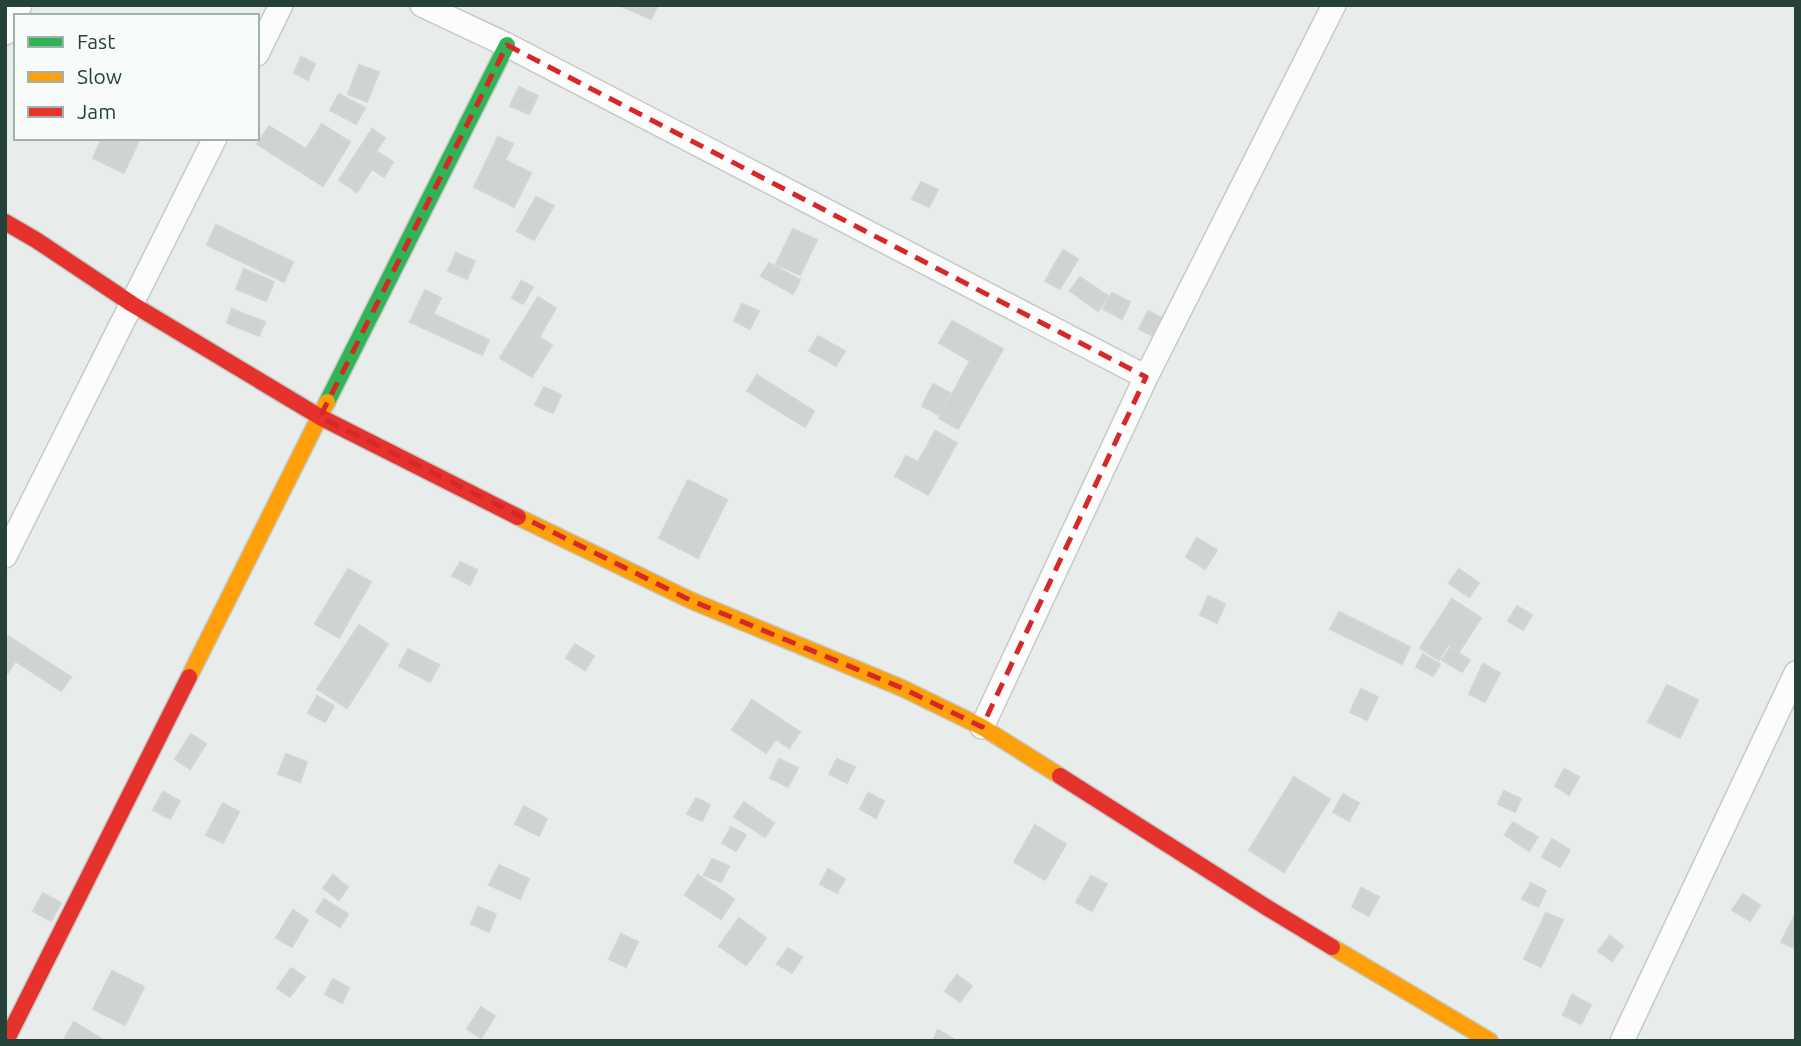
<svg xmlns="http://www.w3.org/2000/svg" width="1801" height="1046" viewBox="0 0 1801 1046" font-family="Ubuntu,sans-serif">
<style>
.building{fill:#cfd4d2;stroke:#d1d6d4;stroke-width:2}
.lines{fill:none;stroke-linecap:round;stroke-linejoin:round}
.street-casing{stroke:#c5cac8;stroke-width:26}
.fast-casing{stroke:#c3cbc8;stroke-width:19}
.slow-casing{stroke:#c3cbc8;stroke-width:19}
.jam-casing{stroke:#c3cbc8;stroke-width:19}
.street{stroke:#fcfcfc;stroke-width:23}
.fast{stroke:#30b455;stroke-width:16}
.slow{stroke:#ff9f0a;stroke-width:16}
.jam{stroke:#e5322d;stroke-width:16}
.marked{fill:none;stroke:#d62828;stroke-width:5;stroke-dasharray:14 9;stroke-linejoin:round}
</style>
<rect width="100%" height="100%" fill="#e8edeb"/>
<!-- building -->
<path class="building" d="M619 5H658L651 19Z
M301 57 315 64 308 80 294 73Z
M359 65 379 72 367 102 348 94Z
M519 87 538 96 529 114 510 106Z
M339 94 365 108 356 124 330 110Z
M322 124 350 142 323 186 257 144 269 126 306 149Z
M372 129 385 138 376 151 393 162 384 177 372 169 357 192 339 180Z
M498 137 513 144 505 160 531 173 514 207 474 187Z
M102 138H140L124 173 93 158Z
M921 182 938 190 929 207 912 199Z
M536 197 554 206 534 240 517 231Z
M216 225 293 262 284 282 207 245Z
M793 229 817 240 800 275 776 264Z
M1063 250 1078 259 1060 289 1045 281Z
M456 253 475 261 467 279 448 271Z
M769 263 800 280 793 294 761 276Z
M244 269 274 282 266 301 236 289Z
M1080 277 1108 296 1098 311 1070 291Z
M521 281 533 287 523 304 512 298Z
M425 290 441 298 433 314 489 340 482 355 410 322Z
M1112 293 1130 302 1122 319 1103 309Z
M538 297 556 308 539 337 552 345 532 377 500 358Z
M742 304 759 311 750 329 734 321Z
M232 309 265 322 259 336 227 323Z
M1148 311 1164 319 1155 337 1139 329Z
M952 321 1003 349 958 429 939 418 970 361 939 343Z
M818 336 845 351 836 366 809 351Z
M757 375 814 411 805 427 747 391Z
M933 384 950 393 939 415 922 406Z
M544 387 561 395 553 413 535 405Z
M935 431 957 443 928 495 895 476 906 456 918 462Z
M688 480 727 500 698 558 659 538Z
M1197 538 1217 550 1205 569 1186 557Z
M460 562 477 570 470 585 452 576Z
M348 569 371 582 339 638 315 624Z
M1459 569 1479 583 1469 597 1449 583Z
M1208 596 1225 604 1217 623 1200 615Z
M1452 599 1481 618 1459 652 1448 645 1439 660 1420 648Z
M1517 606 1532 615 1523 630 1508 621Z
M1339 612 1410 647 1402 664 1330 629Z
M359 625 388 644 347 708 317 689Z
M8 636 71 677 61 691 15 661 8 673 5 671V640Z
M575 644 594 656 585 670 566 658Z
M1450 648 1470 660 1462 672 1442 660Z
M408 649 439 665 430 682 399 666Z
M1423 654 1440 664 1433 676 1416 667Z
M1483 664 1500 673 1485 702 1469 694Z
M1667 685 1698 700 1680 738 1648 722Z
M1361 689 1378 697 1367 720 1350 712Z
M317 696 334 706 325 722 308 713Z
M752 700 800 732 789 748 776 739 766 753 732 730Z
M191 734 206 744 190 769 175 759Z
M286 754 307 762 300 782 278 774Z
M779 759 798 768 788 787 770 778Z
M837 759 855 767 847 783 829 774Z
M1564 769 1579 777 1569 795 1555 786Z
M1294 777 1330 799 1284 872 1249 850Z
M1504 791 1521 799 1515 812 1498 804Z
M163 792 180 801 170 819 153 810Z
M868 793 884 801 876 818 860 809Z
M1343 794 1359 803 1349 821 1333 812Z
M696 798 710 805 702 821 687 814Z
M744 802 774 823 765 837 734 817Z
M223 803 239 812 223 843 206 835Z
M524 806 547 819 539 836 515 824Z
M1513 822 1538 837 1529 851 1505 835Z
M1035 825 1066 844 1045 880 1014 862Z
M731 827 746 835 736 851 722 843Z
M1552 839 1570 850 1560 867 1542 857Z
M712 859 729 866 721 882 704 875Z
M499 865 529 879 520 899 489 885Z
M828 869 845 879 837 893 820 884Z
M333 875 348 887 339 900 323 888Z
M698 875 734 899 721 919 685 895Z
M1091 876 1107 884 1092 911 1076 902Z
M1531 883 1546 891 1538 907 1522 899Z
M1361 888 1379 897 1369 916 1352 907Z
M43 893 61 903 51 921 33 911Z
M1743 894 1760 905 1750 921 1732 910Z
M324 899 348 914 340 927 316 912Z
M478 907 496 914 489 932 471 924Z
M293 910 308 920 292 947 276 938Z
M1546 913 1563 920 1541 967 1524 959Z
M1796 913V949L1781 942Z
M739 918 766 938 746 965 719 946Z
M621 934 638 942 626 967 609 959Z
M1610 936 1623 946 1612 961 1598 951Z
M788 948 802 957 792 973 777 964Z
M291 968 305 977 290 997 277 988Z
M112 971 144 987 125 1025 93 1009Z
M957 975 972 986 960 1002 945 991Z
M333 979 349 988 342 1003 325 994Z
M1572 995 1591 1005 1581 1024 1563 1015Z
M481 1007 495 1016 481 1038 467 1029Z
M74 1022 105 1041H63Z
M938 1030 957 1041H933Z"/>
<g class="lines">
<!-- street casing -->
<g class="street-casing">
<path id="street" d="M422 5 507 45 1146 377
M5 33 20 5
M257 54 281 5
M5 556 215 138
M982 727 1146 377 1334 5
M1622 1041 1796 673"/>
</g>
<!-- fast casing -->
<g class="fast-casing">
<path id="fast" d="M327 402 507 45"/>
</g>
<!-- slow casing -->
<g class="slow-casing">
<path id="slow" d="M518 517 690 600 902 688 982 727 1060 776
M189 677 327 402
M1332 947 1490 1041"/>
</g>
<!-- jam casing -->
<g class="jam-casing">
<path id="jam" d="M5 222 36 240 132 304 320 417 518 517
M1060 776 1266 907 1332 947
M6 1041 189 677"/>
</g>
<!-- street -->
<use href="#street" class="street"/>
<!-- fast -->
<use href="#fast" class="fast"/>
<!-- slow -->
<use href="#slow" class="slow"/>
<!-- jam -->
<use href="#jam" class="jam"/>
</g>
<!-- marked area -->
<path class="marked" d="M507 45 1146 377 982 727 902 688 690 600 320 417Z"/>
<!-- border -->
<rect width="1801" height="1046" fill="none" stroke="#24423a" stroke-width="14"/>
<!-- legend -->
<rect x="14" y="14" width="245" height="126" fill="#f7fbf9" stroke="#a3b1ad" stroke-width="2"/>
<rect x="28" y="37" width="35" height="10" fill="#30b455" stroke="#a3b1ad" stroke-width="2"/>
<text x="77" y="49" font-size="21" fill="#24423a">Fast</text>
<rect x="28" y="72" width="35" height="10" fill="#ff9f0a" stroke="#a3b1ad" stroke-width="2"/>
<text x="77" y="84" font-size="21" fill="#24423a">Slow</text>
<rect x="28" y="107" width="35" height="10" fill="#e5322d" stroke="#a3b1ad" stroke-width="2"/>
<text x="77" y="119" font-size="21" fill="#24423a">Jam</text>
</svg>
